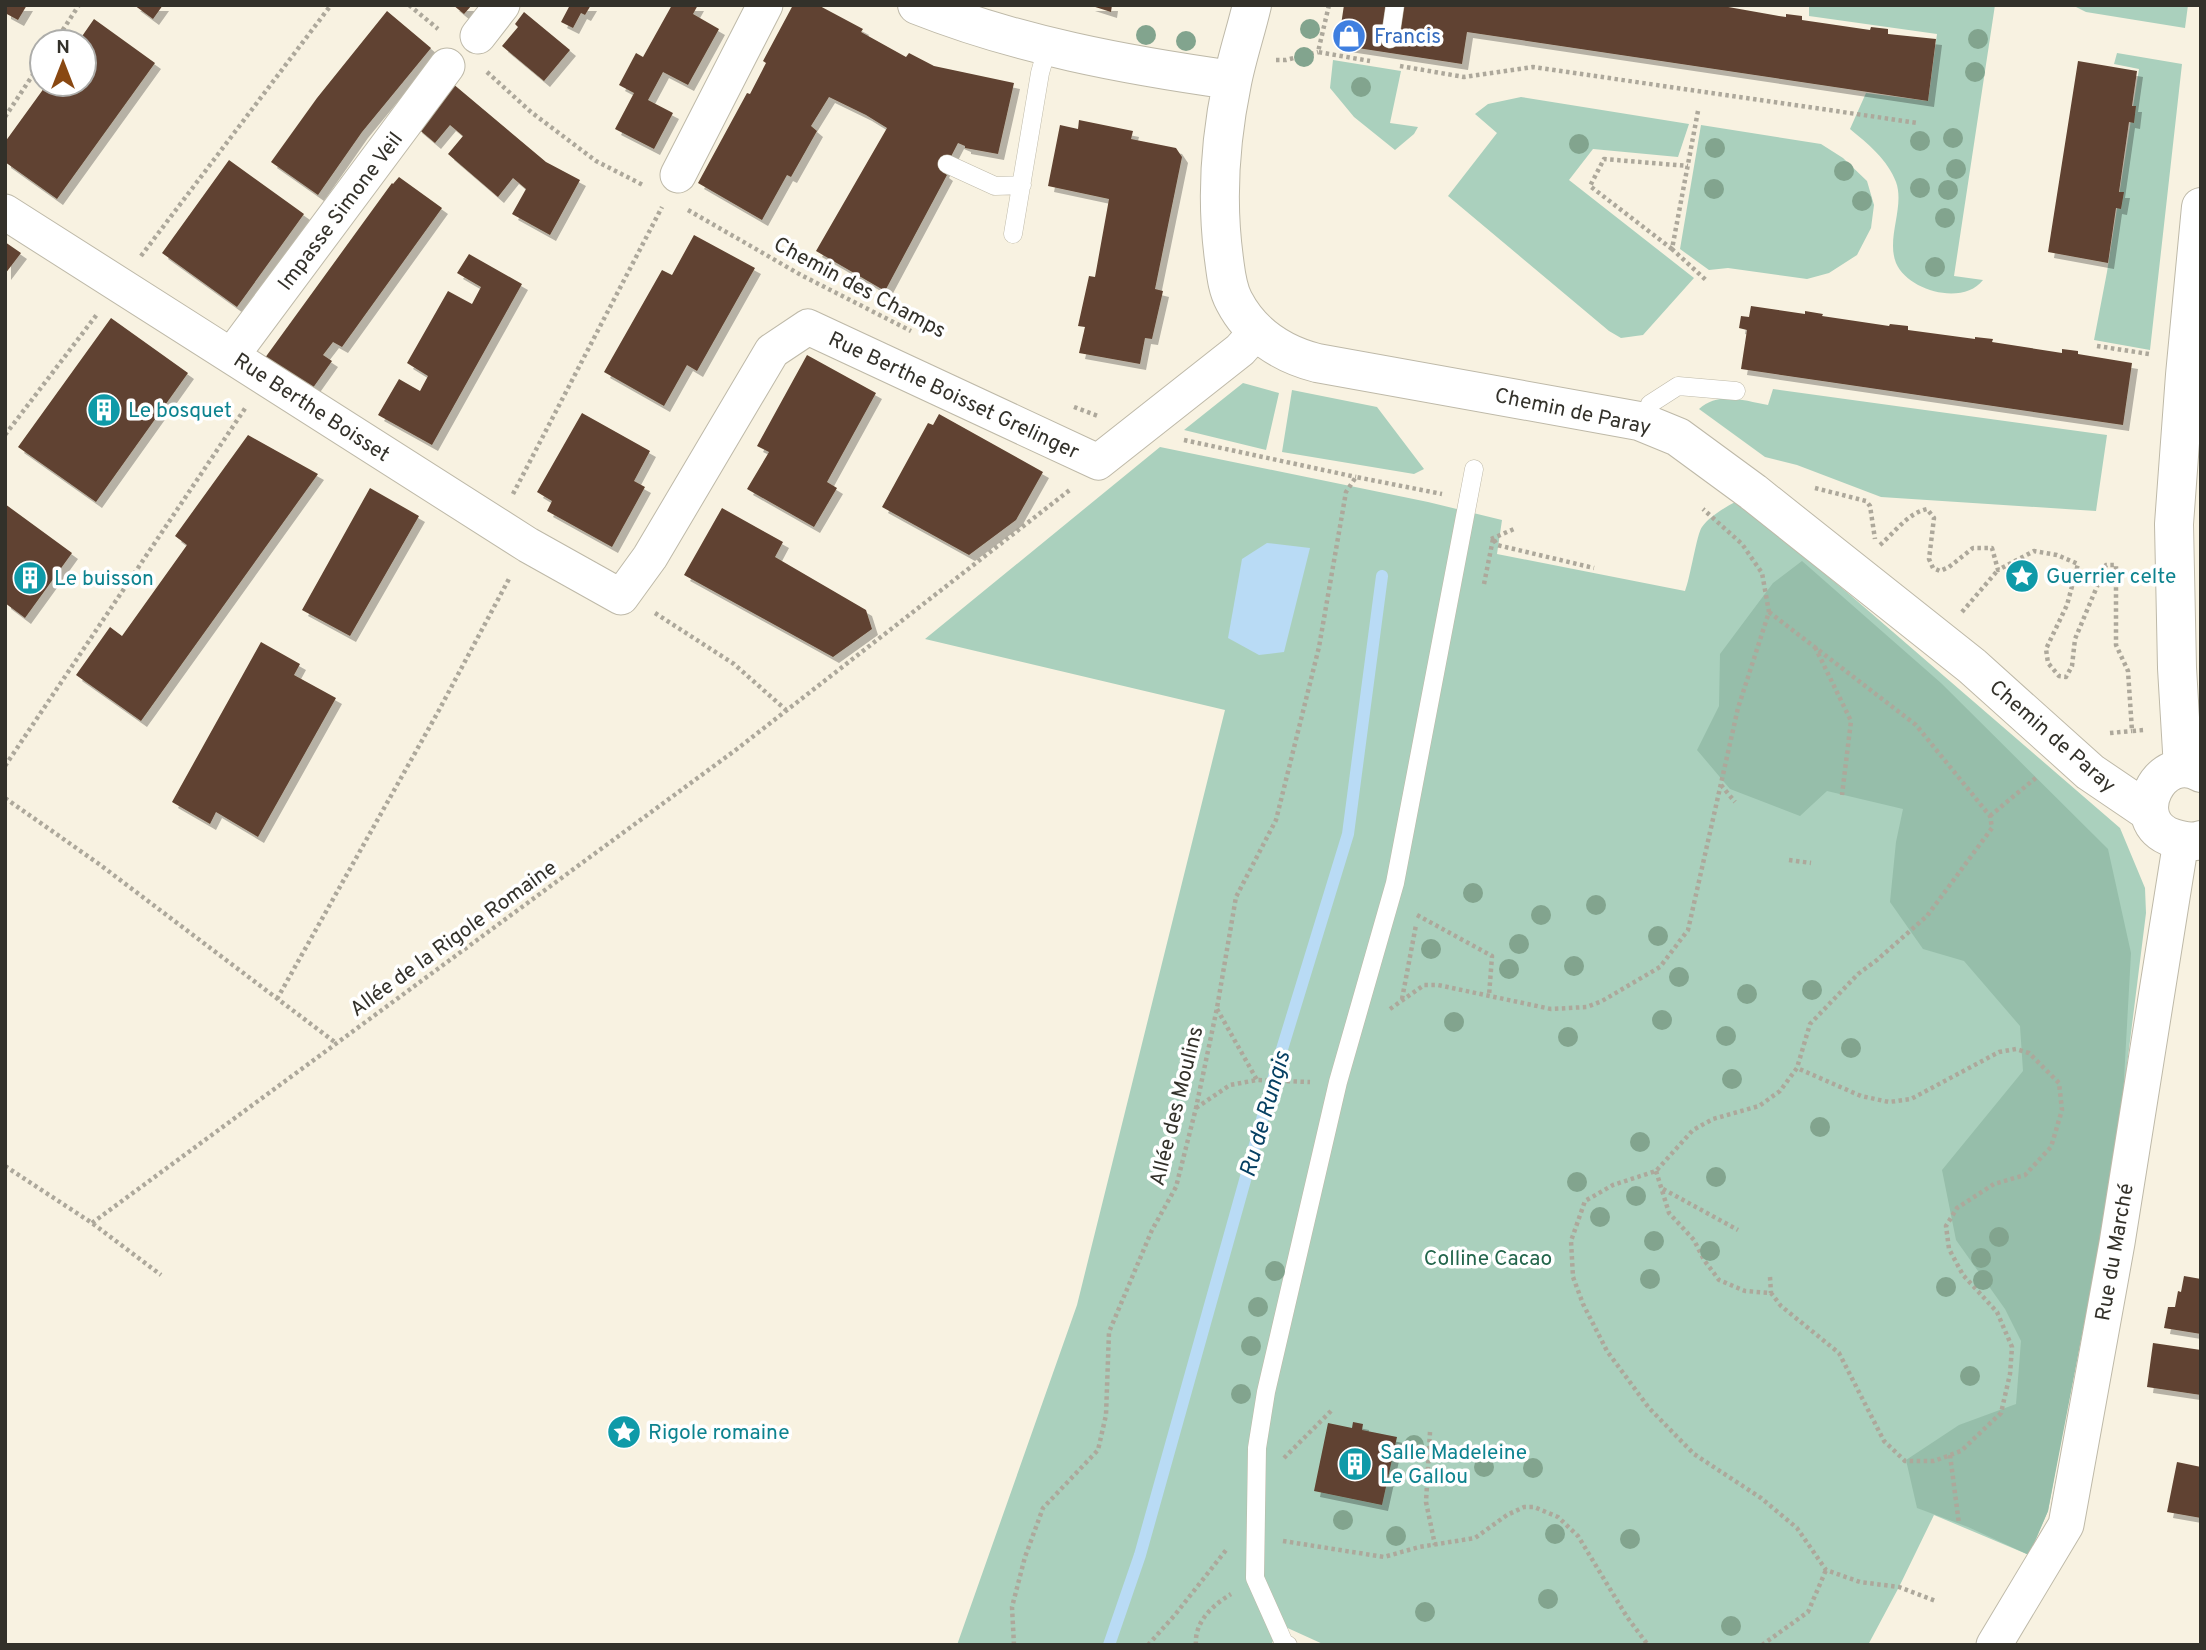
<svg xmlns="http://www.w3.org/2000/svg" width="2206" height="1650" viewBox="0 0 2206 1650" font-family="Overpass,sans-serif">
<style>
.green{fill:#aad0bd}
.forest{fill:#96beaa}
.water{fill:#b9dbf5}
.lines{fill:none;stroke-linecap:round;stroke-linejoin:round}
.stream{stroke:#b9dbf5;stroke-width:12}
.building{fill:#604330;filter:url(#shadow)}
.lane-casing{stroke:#beb9a8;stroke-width:19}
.street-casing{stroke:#beb9a8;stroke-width:37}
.secondary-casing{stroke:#beb9a8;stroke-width:40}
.path{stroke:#ada89b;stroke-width:4.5;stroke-dasharray:3.5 3.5;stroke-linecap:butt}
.lane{stroke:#fff;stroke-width:18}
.street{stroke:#fff;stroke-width:35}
.secondary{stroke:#fff;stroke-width:38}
.tree{fill:#82a48e}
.labels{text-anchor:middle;stroke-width:7;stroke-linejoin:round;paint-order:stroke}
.shop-label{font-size:21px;fill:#366cbe;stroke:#fff;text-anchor:start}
.street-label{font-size:21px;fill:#33312a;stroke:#fff}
.culture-label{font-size:21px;fill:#0d838f;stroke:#fff;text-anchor:start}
.park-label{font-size:21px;fill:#22654b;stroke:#fff}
.water-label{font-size:23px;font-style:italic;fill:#064063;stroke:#fff}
</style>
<defs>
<filter id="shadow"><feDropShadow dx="6" dy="6" stdDeviation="0" flood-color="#0004"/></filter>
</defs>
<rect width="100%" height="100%" fill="#f8f2e1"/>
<!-- green -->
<path class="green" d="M1809 5H1995L1954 276 1983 280C1963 306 1908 291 1896 263 1886 238 1905 207 1896 182 1888 160 1867 143 1850 129L1866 93 1928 101 1937 34 1809 16Z
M2072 5H2188L2185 28 2086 12Z
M2117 53 2182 64 2150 350 2094 340 2107 272 2139 69 2114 64Z
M1333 60 1401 71 1390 123 1418 127 1414 134 1395 150 1354 117 1330 88Z
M1521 97 1689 124 1678 157 1593 149 1569 180 1694 278 1643 335 1621 338 1609 331 1448 196 1497 133 1475 114 1488 104Z
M1701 125 1821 144 1843 158 1867 181 1874 205 1871 228 1857 255 1829 273 1807 279 1728 268 1709 270 1680 249Z
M1243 383 1279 393 1266 450 1184 430Z
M1773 389 2107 435 2096 511 1881 497 1797 465 1765 457 1699 409C1719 391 1744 401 1768 405Z
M1292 390 1377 407 1424 469 1414 474 1282 452Z
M1160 447 1428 502 1502 520 1497 554 1685 591C1690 579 1697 533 1702 527 1710 516 1724 508 1737 501L1849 594 2120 828 2145 888 2146 913 2123 1097 2048 1511 2029 1555 1934 1515 1899 1587 1868 1645H1325L1281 1625 1271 1645H957L1077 1305 1225 710 925 639Z"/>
<!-- forest -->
<path class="forest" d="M1802 561 1941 683 2108 849 2131 953 2123 1097 2099 1247 2048 1511 2029 1555 1968 1527 1917 1508 1906 1460 1959 1425 2016 1404 2021 1341 2005 1309 1956 1240 1942 1170 2023 1071 2020 1026 1964 961 1923 949 1890 902 1896 842 1903 809 1827 791 1800 816 1730 789 1697 750 1719 706 1720 654 1773 583Z"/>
<!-- water -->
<path class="water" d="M1267 543 1310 548 1284 652 1259 655 1228 638 1242 559Z"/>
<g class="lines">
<!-- stream -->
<path class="stream" d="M1109 1645 1140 1555 1279 1059 1348 834 1382 576"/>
</g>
<!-- building -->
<path class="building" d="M5 5H27L18 20 5 13Z
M134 5H163L153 19Z
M453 5H472L464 14Z
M570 5H591L585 15 581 13 573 28 561 22Z
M672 5H698L693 14 719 29 688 85 663 72 648 100 673 113 654 149 615 129 634 93 619 85 636 53 643 57Z
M793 5H818L863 29 861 32 906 57 909 53 934 66 1014 83 998 154 965 148V146L958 143 943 172 947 175 885 291 816 251 887 128 866 115 829 97 811 126 817 131 791 177 787 175 762 220 698 183 747 93 750 94 766 63 763 61Z
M1089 5H1112L1111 12Z
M1344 5H1717L1779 16 1786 17V14L1802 16V20L1870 30 1871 27 1888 29V34L1936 39 1928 101 1467 32 1462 64 1338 45Z
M387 11 431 48 362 132 318 195 271 162 317 98Z
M524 12 570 50 544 81 502 46 518 27 515 24Z
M94 19 155 63 57 199 5 162V142L47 84H84V42H78Z
M2078 61 2137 71 2132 106H2136L2134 123 2129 122 2119 192H2124L2121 209 2116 208 2108 263 2048 252Z
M452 83 546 162 580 180 550 235 512 214 526 189 513 178 498 197 448 154 463 136 450 125 435 143 416 127Z
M1079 120 1133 131 1131 139 1176 148 1182 157 1155 289 1163 291 1152 339 1145 338 1140 364 1079 353 1085 327 1078 326 1089 276 1095 277 1109 199 1048 186 1060 125 1078 129Z
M229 160 304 214 237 307 162 253Z
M399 177 442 208 342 347 333 342 323 355 332 361 310 392 262 362 392 183 393 184Z
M694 235 755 268 697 371 687 365 664 406 604 372 662 270 672 275Z
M5 242 21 253 5 274Z
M469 254 522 284 432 445 378 415 399 379 420 391 428 376 407 363 448 291 472 304 481 287 457 273Z
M1751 306 1805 314V311L1823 314 1822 316 1889 326 1890 324 1908 326V330L1975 339V337L1993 339 1992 342 2062 353V349L2078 351V354L2132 363 2123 425 1741 369 1747 330 1739 328 1741 316 1749 317Z
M111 318 188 373 96 502 18 447Z
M807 355 876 393 827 482 837 488 814 527 747 489 769 452 757 446Z
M582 413 650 451 634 481 645 487 612 547 547 511 552 501 537 492Z
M939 414 1043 472 1016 520 969 555 882 507 928 423 933 425Z
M248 435 318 474 141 721 76 675 110 627 122 636 187 545 175 536Z
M370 488 419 516 350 636 302 610Z
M5 504 72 553 25 618 5 603Z
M722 508 783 542 775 557 866 610 872 629 833 657 684 575Z
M261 642 300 664 294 675 336 698 258 837 216 812 210 824 172 802Z
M2184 1276 2201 1279V1334L2164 1328 2168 1307H2175L2178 1291 2181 1292Z
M2153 1343 2201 1350V1395L2147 1387Z
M1353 1422 1363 1424 1362 1430 1397 1437 1382 1505 1314 1491 1328 1423 1352 1428Z
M2177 1462 2201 1467V1518L2167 1512Z"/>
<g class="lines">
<!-- lane casing -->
<g class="lane-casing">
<path id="lane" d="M1390 39 1395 5
M947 164 995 186 1022 185
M1013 234 1040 73 1047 48
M1650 404 1678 386 1736 391
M1288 1645 1284 1643 1255 1578 1257 1448 1266 1392 1338 1082 1395 883 1474 469"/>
</g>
<!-- street casing -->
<g class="street-casing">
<path id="street" d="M478 36 502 5
M678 175 765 5
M5 212 528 545 621 597 650 557 772 351 808 327 1098 462 1240 350 1257 331
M232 355 447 66
M1994 1645 2066 1525 2117 1243 2181 841"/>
</g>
<!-- secondary casing -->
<g class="secondary-casing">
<path id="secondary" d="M917 5C1018 45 1125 65 1232 80
M1252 5C1246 31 1237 57 1232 83 1220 141 1216 200 1224 259 1226 274 1227 288 1234 301 1251 334 1282 354 1317 363L1639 421 1678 437 1753 492 1972 666 2090 772 2149 812
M2183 768 2177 668 2174 524 2185 375 2201 207
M2201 773C2161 749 2123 821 2173 838 2182 841 2192 843 2201 840"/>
</g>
<!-- path -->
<path class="path" d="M409 5 438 29
M1329 5 1318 52 1370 61
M55 42 79 5
M1276 60H1286L1318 52
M1400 66 1464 77 1533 67 1918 123
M487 72 531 112 596 161 643 185
M1698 111 1672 249 1707 281
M5 117 42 61
M688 210 801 275 911 331
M1672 249 1590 186 1604 159 1688 166
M141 256 331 5
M2097 346 2149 354
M1074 407 1098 416
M5 435 98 313
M1184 440 1356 477
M1815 488 1866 501 1870 506 1875 539
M513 494 662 207
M1491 539 1514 529
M1494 540 1497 545 1594 568
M1880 545C1895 532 1908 513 1927 509L1934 518 1929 559 1933 568 1940 571 1949 567 1973 548H1992L1998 570 2034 551 2057 555 2078 564 2067 605 2046 649 2048 663 2059 676 2066 677 2072 666 2075 639 2106 565H2116V645L2128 671 2132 731 2144 730
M1484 584 1493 539
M1769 612 1916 725 1990 816 1992 828 1927 916 1877 960 1858 974 1810 1024 1797 1068 1780 1091 1759 1106 1713 1119 1693 1130 1656 1171 1613 1185 1585 1201 1571 1241 1573 1277 1583 1304 1607 1351 1649 1408 1694 1454 1761 1498 1797 1528 1826 1570 1860 1582 1899 1587 1936 1601
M1962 612 1998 570
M655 613 734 664 786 710
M1815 647 1851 721 1842 795
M2110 733 2132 731
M5 766 246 407
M1721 785 1735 802
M5 798 99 864 336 1043
M1990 816 2038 776
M1789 860 1811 863
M1417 915 1492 956 1489 996
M277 999 438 712 510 577
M1402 999 1416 925
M1217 1009 1257 1080
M1390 1009 1424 985H1438L1551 1009 1587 1007 1602 1001 1660 967 1688 930 1738 708 1769 612 1762 573 1742 544 1703 509
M1196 1108 1230 1085 1257 1080 1310 1082
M5 1166 92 1223 161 1275
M1656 1171 1669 1213 1694 1240 1704 1260 1719 1280 1745 1291 1771 1293 1781 1306 1839 1353 1884 1441 1905 1461H1934L1961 1451 2001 1413 2010 1374 2012 1347 1997 1312 1963 1275 1949 1249 1946 1226 1957 1208 1994 1184 2025 1175 2051 1147 2062 1110 2059 1083 2029 1053 2016 1049 1999 1052 1911 1099 1889 1102 1861 1096 1797 1068
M1663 1189 1738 1230
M92 1223 737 749 1071 489
M1770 1277 1771 1293
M1430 1432 1426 1502 1435 1545
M1950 1455 1959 1524
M1284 1458 1331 1411
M1283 1541 1384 1557 1419 1547 1475 1538 1507 1515 1524 1507H1534L1558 1517 1578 1536 1627 1617 1648 1645
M1014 1645 1012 1607 1025 1557 1043 1508 1098 1450 1106 1415 1109 1332 1152 1230 1176 1187 1196 1108 1217 1008 1236 897 1276 820 1319 647 1346 492 1356 477 1442 494
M1148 1645 1174 1616 1227 1549
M1196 1645C1194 1622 1213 1605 1231 1594
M1762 1645 1808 1612 1826 1570"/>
<!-- lane -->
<use href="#lane" class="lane"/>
<!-- street -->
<use href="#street" class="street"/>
<!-- secondary -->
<use href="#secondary" class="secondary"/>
</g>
<!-- trees -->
<g class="tree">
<circle cx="1310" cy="29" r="10"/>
<circle cx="1146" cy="35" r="10"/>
<circle cx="1978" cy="39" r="10"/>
<circle cx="1186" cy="41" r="10"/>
<circle cx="1304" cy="57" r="10"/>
<circle cx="1975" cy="72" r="10"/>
<circle cx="1361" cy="87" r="10"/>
<circle cx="1953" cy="138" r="10"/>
<circle cx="1920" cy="141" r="10"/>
<circle cx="1579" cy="144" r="10"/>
<circle cx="1715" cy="148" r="10"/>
<circle cx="1956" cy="169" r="10"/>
<circle cx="1844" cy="171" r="10"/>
<circle cx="1920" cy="188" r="10"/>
<circle cx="1714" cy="189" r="10"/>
<circle cx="1948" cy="190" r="10"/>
<circle cx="1862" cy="201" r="10"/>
<circle cx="1945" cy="218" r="10"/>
<circle cx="1935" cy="267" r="10"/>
<circle cx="1473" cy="893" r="10"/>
<circle cx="1596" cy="905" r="10"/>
<circle cx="1541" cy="915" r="10"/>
<circle cx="1658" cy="936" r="10"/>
<circle cx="1519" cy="944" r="10"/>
<circle cx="1431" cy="949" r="10"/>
<circle cx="1574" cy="966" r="10"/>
<circle cx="1509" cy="969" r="10"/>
<circle cx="1679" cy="977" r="10"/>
<circle cx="1812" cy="990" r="10"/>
<circle cx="1747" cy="994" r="10"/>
<circle cx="1662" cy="1020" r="10"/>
<circle cx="1454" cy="1022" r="10"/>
<circle cx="1726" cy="1036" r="10"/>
<circle cx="1568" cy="1037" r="10"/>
<circle cx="1851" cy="1048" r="10"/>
<circle cx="1732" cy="1079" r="10"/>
<circle cx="1820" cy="1127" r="10"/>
<circle cx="1640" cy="1142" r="10"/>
<circle cx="1716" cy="1177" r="10"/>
<circle cx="1577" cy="1182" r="10"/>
<circle cx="1636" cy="1196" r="10"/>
<circle cx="1600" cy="1217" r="10"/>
<circle cx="1999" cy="1237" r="10"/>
<circle cx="1654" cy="1241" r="10"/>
<circle cx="1710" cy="1251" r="10"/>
<circle cx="1981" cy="1258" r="10"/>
<circle cx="1275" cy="1271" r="10"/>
<circle cx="1650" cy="1279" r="10"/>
<circle cx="1983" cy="1280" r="10"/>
<circle cx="1946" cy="1287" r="10"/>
<circle cx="1258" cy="1307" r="10"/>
<circle cx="1251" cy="1346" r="10"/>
<circle cx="1970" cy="1376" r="10"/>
<circle cx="1241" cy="1394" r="10"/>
<circle cx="1414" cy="1445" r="10"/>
<circle cx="1484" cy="1467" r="10"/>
<circle cx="1533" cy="1468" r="10"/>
<circle cx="1343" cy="1520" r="10"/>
<circle cx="1555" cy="1534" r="10"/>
<circle cx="1396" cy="1536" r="10"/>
<circle cx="1630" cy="1539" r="10"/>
<circle cx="1548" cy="1599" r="10"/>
<circle cx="1425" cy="1612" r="10"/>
<circle cx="1731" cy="1626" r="10"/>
</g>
<!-- icons -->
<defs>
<g id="shop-disc" transform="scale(1.75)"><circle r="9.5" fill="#3f7fe0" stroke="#fff"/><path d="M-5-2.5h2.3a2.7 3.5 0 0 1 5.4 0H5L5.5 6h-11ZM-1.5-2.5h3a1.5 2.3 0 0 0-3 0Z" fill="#fff"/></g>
<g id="building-disc" transform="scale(1.75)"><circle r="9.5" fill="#0f9aa8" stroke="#fff"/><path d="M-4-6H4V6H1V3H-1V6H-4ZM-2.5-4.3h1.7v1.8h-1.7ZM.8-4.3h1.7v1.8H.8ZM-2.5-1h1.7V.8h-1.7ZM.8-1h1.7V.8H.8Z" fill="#fff"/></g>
<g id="sight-disc" transform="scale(1.75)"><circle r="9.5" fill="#0f9aa8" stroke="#fff"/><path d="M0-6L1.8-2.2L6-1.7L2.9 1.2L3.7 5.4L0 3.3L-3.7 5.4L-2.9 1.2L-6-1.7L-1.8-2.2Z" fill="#fff"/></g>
</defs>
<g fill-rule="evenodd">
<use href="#shop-disc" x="1349" y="36"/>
<use href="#building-disc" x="104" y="410"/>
<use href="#sight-disc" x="2022" y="576"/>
<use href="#building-disc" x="30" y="578"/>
<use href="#sight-disc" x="624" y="1432"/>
<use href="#building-disc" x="1355" y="1464"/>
</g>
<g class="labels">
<!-- shop labels -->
<g class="shop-label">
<text x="1374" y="43">Francis</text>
</g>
<!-- street labels -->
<g class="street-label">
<text transform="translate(340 211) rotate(-53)" y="7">Impasse Simone Veil</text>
<text transform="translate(860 287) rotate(28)" y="7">Chemin des Champs</text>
<text transform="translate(954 395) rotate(25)" y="7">Rue Berthe Boisset Grelinger</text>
<text transform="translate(312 407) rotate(33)" y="7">Rue Berthe Boisset</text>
<text transform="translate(1573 411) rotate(12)" y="7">Chemin de Paray</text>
<text transform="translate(2053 736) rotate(41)" y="7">Chemin de Paray</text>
<text transform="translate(453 938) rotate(-36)" y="7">Allée de la Rigole Romaine</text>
<text transform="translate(1176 1106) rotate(-76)" y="7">Allée des Moulins</text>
<text transform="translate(2114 1252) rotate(-80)" y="7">Rue du Marché</text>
</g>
<!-- culture labels -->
<g class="culture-label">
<text x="128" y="417">Le bosquet</text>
<text x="2046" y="583">Guerrier celte</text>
<text x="54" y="585">Le buisson</text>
<text x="648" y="1439">Rigole romaine</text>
<text x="1380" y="1459">Salle Madeleine<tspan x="1380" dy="24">Le Gallou</tspan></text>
</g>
<!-- park labels -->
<g class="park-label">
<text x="1488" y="1265">Colline Cacao</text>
</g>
<!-- water labels -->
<g class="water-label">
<text transform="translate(1264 1114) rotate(-74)" y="8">Ru de Rungis</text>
</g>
</g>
<!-- border -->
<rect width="2206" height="1650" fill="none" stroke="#33312a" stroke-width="14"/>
<!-- north arrow -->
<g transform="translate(63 63)"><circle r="33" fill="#ffffff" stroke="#adadaa" stroke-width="2"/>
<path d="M0-5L12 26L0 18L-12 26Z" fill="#894812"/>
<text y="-10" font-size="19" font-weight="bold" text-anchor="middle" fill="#33312a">N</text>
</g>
</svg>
